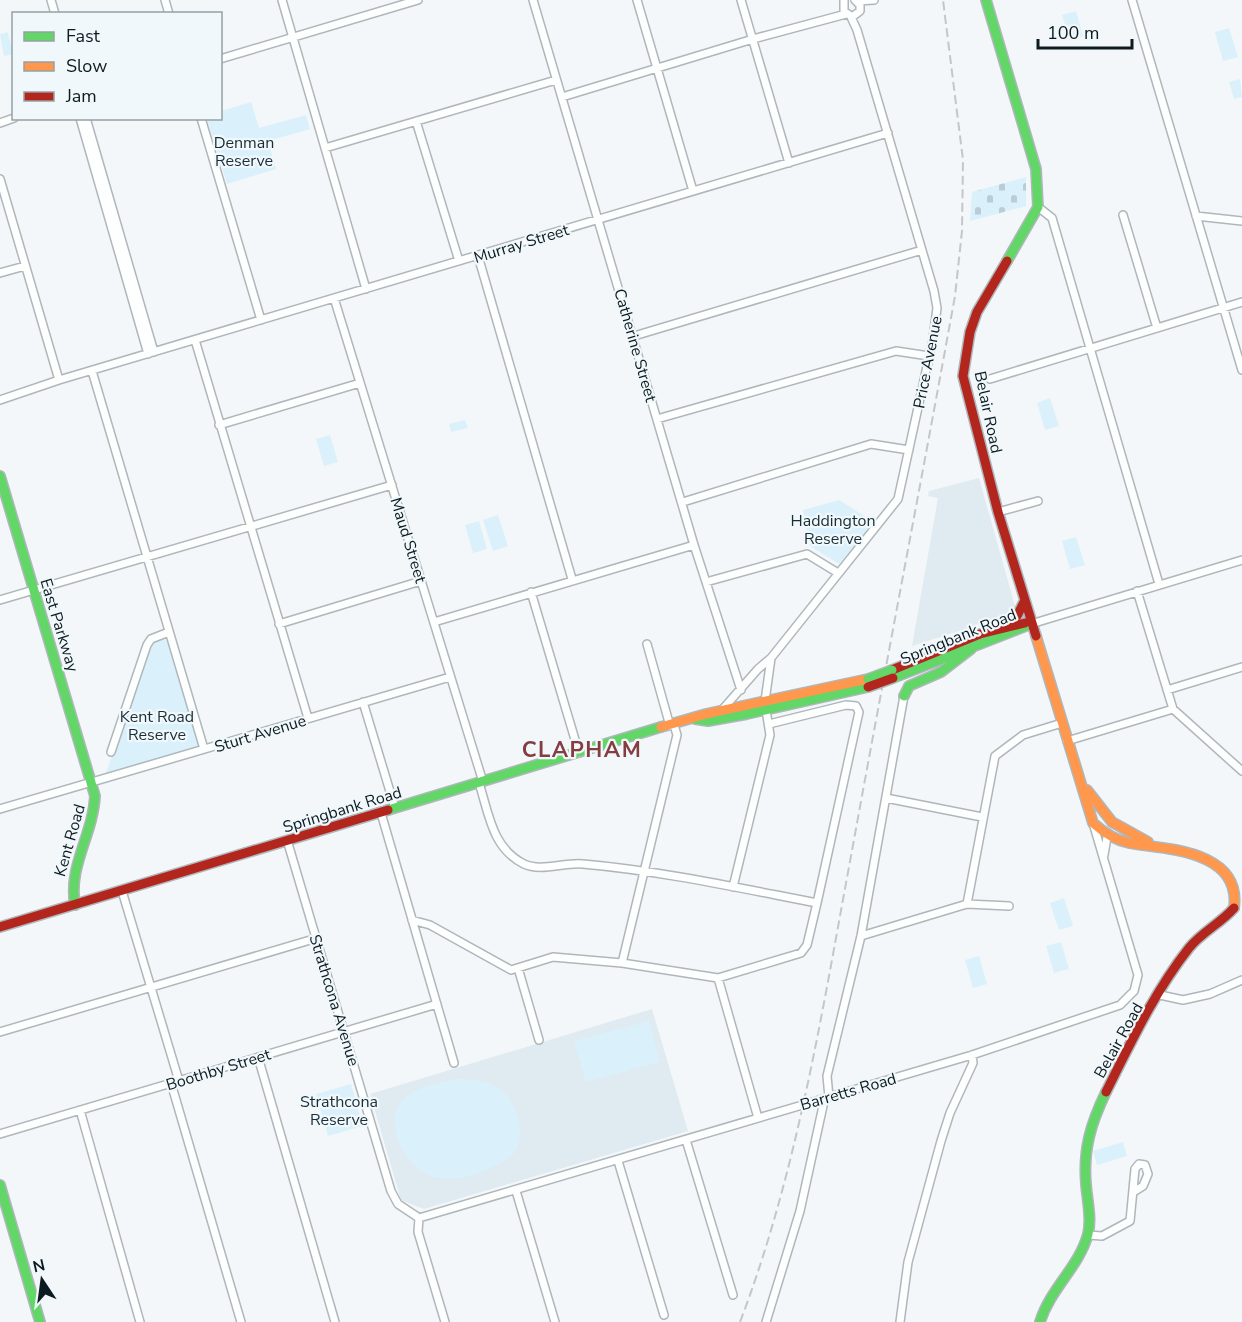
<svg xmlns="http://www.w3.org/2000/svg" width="1242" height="1322" viewBox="0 0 1242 1322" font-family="'Nunito Sans',sans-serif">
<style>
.built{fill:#e0ebf1}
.green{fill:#daf0fb}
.cemetery{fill:url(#cemetery-stones)}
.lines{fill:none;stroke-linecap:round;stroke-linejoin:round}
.street-casing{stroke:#afb7bb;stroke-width:10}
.fast-casing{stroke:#afb7bb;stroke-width:12}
.slow-casing{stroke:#afb7bb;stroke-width:12}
.jam-casing{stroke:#afb7bb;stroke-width:12}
.street{stroke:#fdfefe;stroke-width:7}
.fast{stroke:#63d668;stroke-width:9}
.slow{stroke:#ff974d;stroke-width:9}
.jam{stroke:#b3261e;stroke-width:9}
.rail{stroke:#c4c6c7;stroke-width:2;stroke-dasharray:9 4.5;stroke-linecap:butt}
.fast-bridge-casing{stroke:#afb7bb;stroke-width:12;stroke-linecap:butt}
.jam-bridge-casing{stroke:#afb7bb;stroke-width:12;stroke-linecap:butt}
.fast-bridge{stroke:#63d668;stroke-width:9}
.jam-bridge{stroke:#b3261e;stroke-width:9}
.labels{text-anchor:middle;stroke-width:4.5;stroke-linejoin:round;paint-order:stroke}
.park-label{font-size:16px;fill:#192d35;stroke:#f1f8fb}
.street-label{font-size:16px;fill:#0d1b20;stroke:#f1f8fb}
.district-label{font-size:22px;font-weight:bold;letter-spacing:1.5px;fill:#863d42;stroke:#f1f8fb}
</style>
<defs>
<pattern id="cemetery-stones" width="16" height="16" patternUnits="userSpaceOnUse" patternTransform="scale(1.5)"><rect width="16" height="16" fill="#daf0fb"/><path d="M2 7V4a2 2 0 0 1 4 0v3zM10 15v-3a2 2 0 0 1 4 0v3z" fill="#bacdd7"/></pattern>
</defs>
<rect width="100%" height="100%" fill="#f3f7f9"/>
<!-- built -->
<path class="built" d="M979 478 1015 606 1009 615 912 646 938 498 928 496 929 491Z
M652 1009 688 1131 424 1209 401 1200 370 1094Z"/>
<!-- green -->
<path class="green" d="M1076 11 1083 36 1070 40 1062 15Z
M1229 28 1238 57 1223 61 1215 32Z
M8 32 13 54 4 56 0 34Z
M1240 79 1242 97 1234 99 1229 82Z
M251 102 259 128 306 115 310 129 268 141 276 169 227 184 207 119 220 118 221 111Z
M1050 398 1059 426 1045 430 1037 403Z
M465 420 468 428 451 432 449 424Z
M330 435 338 462 324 466 316 439Z
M839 500 874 522 839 564 810 546 803 510Z
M498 515 508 546 493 551 483 520Z
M479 521 487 549 473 553 465 525Z
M1076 537 1085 565 1070 569 1062 541Z
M161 638 167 641 199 749 105 776 149 647 153 641Z
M1064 898 1073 926 1059 930 1050 903Z
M1061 942 1069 969 1054 973 1046 946Z
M979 956 987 984 973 988 965 960Z
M649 1021 660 1062 586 1082 574 1041Z
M459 1079C473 1080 491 1080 502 1091 519 1106 530 1145 507 1159 484 1173 456 1185 429 1175 403 1165 379 1117 407 1096 423 1085 440 1082 459 1079Z
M351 1084 363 1126 328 1136 316 1094Z
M1123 1142 1127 1156 1097 1165 1093 1151Z"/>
<!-- cemetery -->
<path class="cemetery" d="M1026 177V206L970 221 972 192Z"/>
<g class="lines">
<!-- street casing -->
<g class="street-casing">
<path id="street" d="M51 0 55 14
M165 0 169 14
M282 0 366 289
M533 0 694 545 741 690
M637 0 693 191
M741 0 789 163
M844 0V11L852 17 860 11V5L855 0
M1132 0 1242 370
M857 1 874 0
M220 59 418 0
M562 97 753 39 846 14
M80 118 148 354
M86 118 154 352
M201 118 261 320
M416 121 459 261
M0 123 14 118
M325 148 556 80
M0 179 59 380
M1038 207 1052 218 1159 584
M1123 215 1157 328
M1196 216 1242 221
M478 256 572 579
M0 273 25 266
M334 298 483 782
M634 336 922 250
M195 340 308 718
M92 371 204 749
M990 379 1242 302
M0 400 59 380 888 133
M657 419 896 351 929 356
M219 425 360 383
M683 502 871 444 909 450
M998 512 1038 501
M706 582 807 554 838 573
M1137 591 1173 709
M531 592 579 753
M0 600 392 485
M434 622 694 545
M279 624 421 581
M1031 624 1242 560
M647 644 670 726
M1167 690 1242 667
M765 701 771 658
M363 702 395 808
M722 710 758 669 771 658 898 499 933 339 937 308 934 291 857 30 851 17
M1067 741 1173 709 1242 771
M111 752 147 645 151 639 169 632
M479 783C489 814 492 848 524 864 541 872 564 862 583 864 662 871 739 888 817 903
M886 798 982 817
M0 809 450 677
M381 813 454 1063
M287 840 391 1191 398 1204 419 1218 418 1232 445 1322
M1104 855 1107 837
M733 887 770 735 766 710
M122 891 179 1081
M967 904 1009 906
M412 920 430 925 511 970 553 957 622 963 718 978 801 953 807 945 817 903 859 712 856 706 846 705 769 724
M861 936 967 904 995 756 1023 735 1062 723
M622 963 677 735 674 725
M518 968 539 1040
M718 978 758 1118
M1160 995 1183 1000 1210 994 1242 980
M0 1032 317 938
M258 1057 335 1322
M171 1083 241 1322
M829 1097 827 1076 861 936 904 696
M80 1110 140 1322
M0 1134 437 1004
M686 1140 733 1295
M618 1161 664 1315
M516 1191 555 1322
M419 1218 972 1055 1120 1005 1134 991 1138 975 1093 823
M1088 1235 1102 1236 1130 1221 1135 1169 1139 1164 1145 1165 1148 1174 1143 1186 1135 1191
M766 1322 800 1211 823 1106 822 1099
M900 1322 908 1262 941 1141 950 1113 973 1063 972 1055"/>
</g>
<!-- fast casing -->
<g class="fast-casing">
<path id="fast" d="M986 0 1036 169 1038 207 1007 261
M0 476 95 796C93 835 68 866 75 905
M893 678 1031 624
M904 696 909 686 941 672 971 649
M695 719 708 721 747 714 868 687
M388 810 661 727
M0 1185 40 1322
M1040 1322C1050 1289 1079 1267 1088 1234 1092 1218 1087 1200 1086 1184 1083 1149 1091 1123 1106 1092"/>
</g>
<!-- slow casing -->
<g class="slow-casing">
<path id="slow" d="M1036 636 1093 823C1104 833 1115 840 1129 843 1159 849 1242 848 1234 908
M661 727 706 714 868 679
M1087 790 1112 822 1148 842"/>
</g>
<!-- jam casing -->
<g class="jam-casing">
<path id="jam" d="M1007 261 977 312 970 332 963 376 998 512 1036 636
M1006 623 1017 616 1024 602
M892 670 980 634 1025 623
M0 927 388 810
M1106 1092C1131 1042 1155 991 1189 948 1202 932 1221 923 1234 908"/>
</g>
<!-- street -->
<use href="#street" class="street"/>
<!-- fast -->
<use href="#fast" class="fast"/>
<!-- slow -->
<use href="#slow" class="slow"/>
<!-- jam -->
<use href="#jam" class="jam"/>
<!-- rail -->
<path class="rail" d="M740 1322C797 1173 822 1012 851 856 885 669 921 483 955 296L962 231 963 160 943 0"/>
<!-- fast-bridge casing -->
<g class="fast-bridge-casing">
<path id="fast-bridge" d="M868 679 892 670"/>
</g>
<!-- jam-bridge casing -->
<g class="jam-bridge-casing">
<path id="jam-bridge" d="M868 687 893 678"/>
</g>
<!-- fast-bridge -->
<use href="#fast-bridge" class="fast-bridge"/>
<!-- jam-bridge -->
<use href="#jam-bridge" class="jam-bridge"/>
</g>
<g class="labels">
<!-- park labels -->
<g class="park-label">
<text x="244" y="148">Denman<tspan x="244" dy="18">Reserve</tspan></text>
<text x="833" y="526">Haddington<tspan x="833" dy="18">Reserve</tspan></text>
<text x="157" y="722">Kent Road<tspan x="157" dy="18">Reserve</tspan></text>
<text x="339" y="1107">Strathcona<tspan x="339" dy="18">Reserve</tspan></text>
</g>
<!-- street labels -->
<g class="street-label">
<text transform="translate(521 243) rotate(-17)" y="6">Murray Street</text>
<text transform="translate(636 345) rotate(74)" y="6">Catherine Street</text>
<text transform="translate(927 362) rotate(-79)" y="6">Price Avenue</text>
<text transform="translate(989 412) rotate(78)" y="6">Belair Road</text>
<text transform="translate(409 540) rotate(73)" y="6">Maud Street</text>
<text transform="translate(60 625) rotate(73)" y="6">East Parkway</text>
<text transform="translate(958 636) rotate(-22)" y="6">Springbank Road</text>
<text transform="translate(260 733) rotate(-17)" y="6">Sturt Avenue</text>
<text transform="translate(342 809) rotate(-17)" y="6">Springbank Road</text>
<text transform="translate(69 840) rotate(-74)" y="6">Kent Road</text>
<text transform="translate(335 1000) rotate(73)" y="6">Strathcona Avenue</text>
<text transform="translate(1118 1040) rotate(-61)" y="6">Belair Road</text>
<text transform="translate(218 1069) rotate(-17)" y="6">Boothby Street</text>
<text transform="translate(848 1091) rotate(-16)" y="6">Barretts Road</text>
</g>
<!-- district labels -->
<g class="district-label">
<text x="582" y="757">CLAPHAM</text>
</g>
</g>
<!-- legend -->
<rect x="12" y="12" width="210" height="108" fill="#f1f8fb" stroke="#96a0a3" stroke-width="1.5"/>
<rect x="24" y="32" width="30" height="9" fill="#63d668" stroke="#96a0a3" stroke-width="1.5"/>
<text x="66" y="42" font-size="18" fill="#0d1b20">Fast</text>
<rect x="24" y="62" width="30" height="9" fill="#ff974d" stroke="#96a0a3" stroke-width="1.5"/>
<text x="66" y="72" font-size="18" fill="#0d1b20">Slow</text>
<rect x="24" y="92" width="30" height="9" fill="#b3261e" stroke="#96a0a3" stroke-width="1.5"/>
<text x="66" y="102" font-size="18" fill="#0d1b20">Jam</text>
<!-- north arrow -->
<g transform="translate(42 1280) rotate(347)" stroke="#f1f8fb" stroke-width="4.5" paint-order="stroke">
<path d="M0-4.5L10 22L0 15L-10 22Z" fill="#0d1b20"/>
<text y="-9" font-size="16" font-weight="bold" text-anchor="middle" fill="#0d1b20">N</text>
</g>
<!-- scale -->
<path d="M1038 39v9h94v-9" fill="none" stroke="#0d1b20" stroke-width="3"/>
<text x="1047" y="39" font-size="18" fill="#0d1b20" stroke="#f1f8fb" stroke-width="4.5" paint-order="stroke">100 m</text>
</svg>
